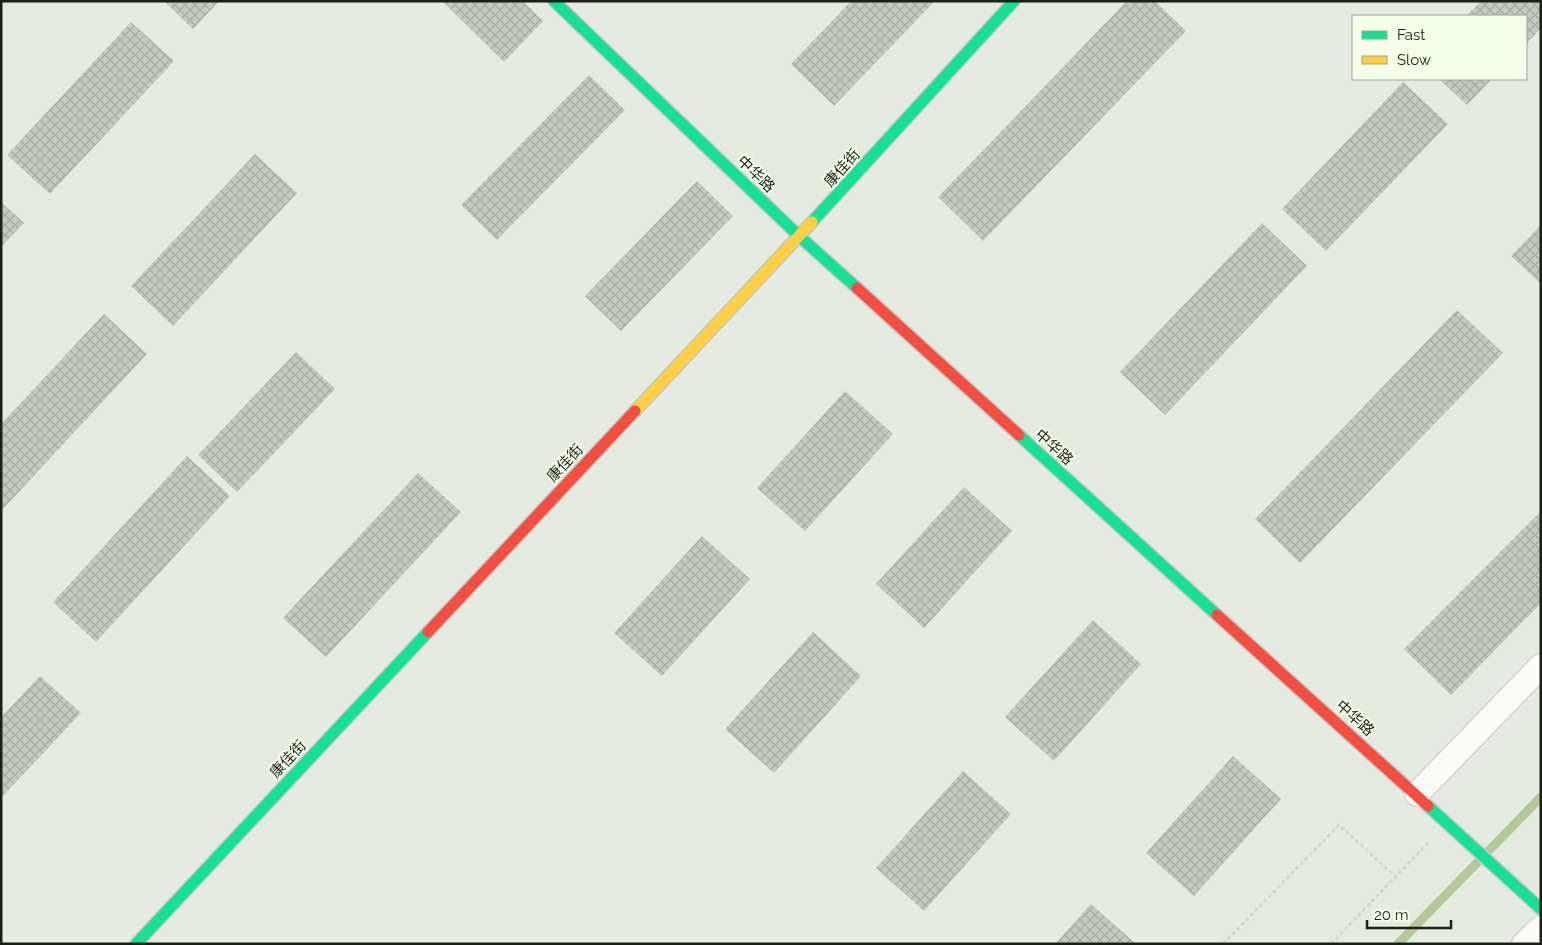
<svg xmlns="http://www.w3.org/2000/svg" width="1542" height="945" viewBox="0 0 1542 945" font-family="Raleway,'Noto Sans SC',sans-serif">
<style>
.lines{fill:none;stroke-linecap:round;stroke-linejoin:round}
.stream{stroke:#b3ca98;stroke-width:9}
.building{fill:url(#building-cross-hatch)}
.street-casing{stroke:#c4c8c0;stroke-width:26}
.fast-casing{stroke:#c4c8c0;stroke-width:14}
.slow-casing{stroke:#c4c8c0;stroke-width:14}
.jam-casing{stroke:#c4c8c0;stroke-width:14}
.path{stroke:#d4d6d2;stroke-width:3;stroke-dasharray:4 2.5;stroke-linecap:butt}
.street{stroke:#fbfcfa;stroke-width:24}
.fast{stroke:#16e098;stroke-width:11}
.slow{stroke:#ffcf43;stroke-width:11}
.jam{stroke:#f24e42;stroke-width:11}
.labels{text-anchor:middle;stroke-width:4;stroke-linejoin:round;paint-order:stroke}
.street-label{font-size:15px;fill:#1c1f18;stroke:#f3fde8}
</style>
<defs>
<pattern id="building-cross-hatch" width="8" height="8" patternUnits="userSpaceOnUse" patternTransform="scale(1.25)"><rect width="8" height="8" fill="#c5c9c0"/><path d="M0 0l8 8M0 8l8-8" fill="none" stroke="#a9aca4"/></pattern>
</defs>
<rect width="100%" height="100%" fill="#e5ebe0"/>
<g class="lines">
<!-- stream -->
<path class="stream" d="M1398 944 1541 797"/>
</g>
<!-- building -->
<path class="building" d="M164 1H219L193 29Z
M442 1H523L543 21 504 62Z
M851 1H935L834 106 791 64Z
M1127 1H1155L1186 31 983 241 938 197Z
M1481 1H1541V28L1526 44V16H1466Z
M131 22 174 61 50 194 7 155Z
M589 75 625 110 497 240 461 205Z
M1439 79H1492L1467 105Z
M1403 82 1448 124 1326 251 1282 209Z
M255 154 297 193 173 326 131 286Z
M697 181 733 216 621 331 585 296Z
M1 202 24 223 1 247Z
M1262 223 1307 266 1165 415 1120 372Z
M1541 225V284L1511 256Z
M1457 310 1503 353 1300 563 1255 519Z
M104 314 147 354 1 511V424Z
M296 352 335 389 237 492 198 455Z
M845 391 893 434 805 531 757 488Z
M187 456 230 496 96 642 53 602Z
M418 473 461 512 326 657 283 618Z
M964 487 1012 531 924 628 876 584Z
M1541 511V603L1451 695 1404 649Z
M702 536 750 579 662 676 614 633Z
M1093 620 1141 664 1054 761 1005 717Z
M813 632 861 676 774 773 725 729Z
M40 676 81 713 1 798V717Z
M1233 756 1281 799 1194 896 1146 853Z
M963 771 1011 814 924 911 876 868Z
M1091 904 1136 944H1055Z"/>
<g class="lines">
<!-- street casing -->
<g class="street-casing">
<path id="street" d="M1417 794 1541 666
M1524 944 1541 928"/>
</g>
<!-- fast casing -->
<g class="fast-casing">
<path id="fast" d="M554 1 799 236 857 288
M812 222 1014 1
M1019 435 1217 615
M1428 806 1541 909
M136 944 428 632"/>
</g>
<!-- slow casing -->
<g class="slow-casing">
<path id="slow" d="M635 411 812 222"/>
</g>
<!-- jam casing -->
<g class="jam-casing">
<path id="jam" d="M857 288 1019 435
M1217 615 1428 806
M428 632 635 411"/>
</g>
<!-- path -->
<path class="path" d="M1223 944 1339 825 1396 877
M1331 944 1428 843"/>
<!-- street -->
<use href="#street" class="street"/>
<!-- fast -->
<use href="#fast" class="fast"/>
<!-- slow -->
<use href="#slow" class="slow"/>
<!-- jam -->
<use href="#jam" class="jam"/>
</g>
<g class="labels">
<!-- street labels -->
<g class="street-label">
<text transform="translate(842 168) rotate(-48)" y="5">康佳街</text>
<text transform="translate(756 174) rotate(44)" y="5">中华路</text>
<text transform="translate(1054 447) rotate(42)" y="5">中华路</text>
<text transform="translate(565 463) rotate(-47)" y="5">康佳街</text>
<text transform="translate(1355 718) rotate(42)" y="5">中华路</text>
<text transform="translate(288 759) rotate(-47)" y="5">康佳街</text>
</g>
</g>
<!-- border -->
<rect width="1542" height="945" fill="none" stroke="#1c1f18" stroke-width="5"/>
<!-- legend -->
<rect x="1352" y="15" width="175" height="65" fill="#f3fde8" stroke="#9da495"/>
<rect x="1362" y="31" width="25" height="8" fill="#16e098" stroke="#9da495"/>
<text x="1397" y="40" font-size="15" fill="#1c1f18">Fast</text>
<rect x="1362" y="56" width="25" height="8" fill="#ffcf43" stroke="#9da495"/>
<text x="1397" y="65" font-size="15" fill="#1c1f18">Slow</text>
<!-- scale -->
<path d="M1367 920v8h84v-8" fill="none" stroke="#1c1f18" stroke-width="2.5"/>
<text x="1374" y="920" font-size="15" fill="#1c1f18" stroke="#f3fde8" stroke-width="4" paint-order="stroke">20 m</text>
</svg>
